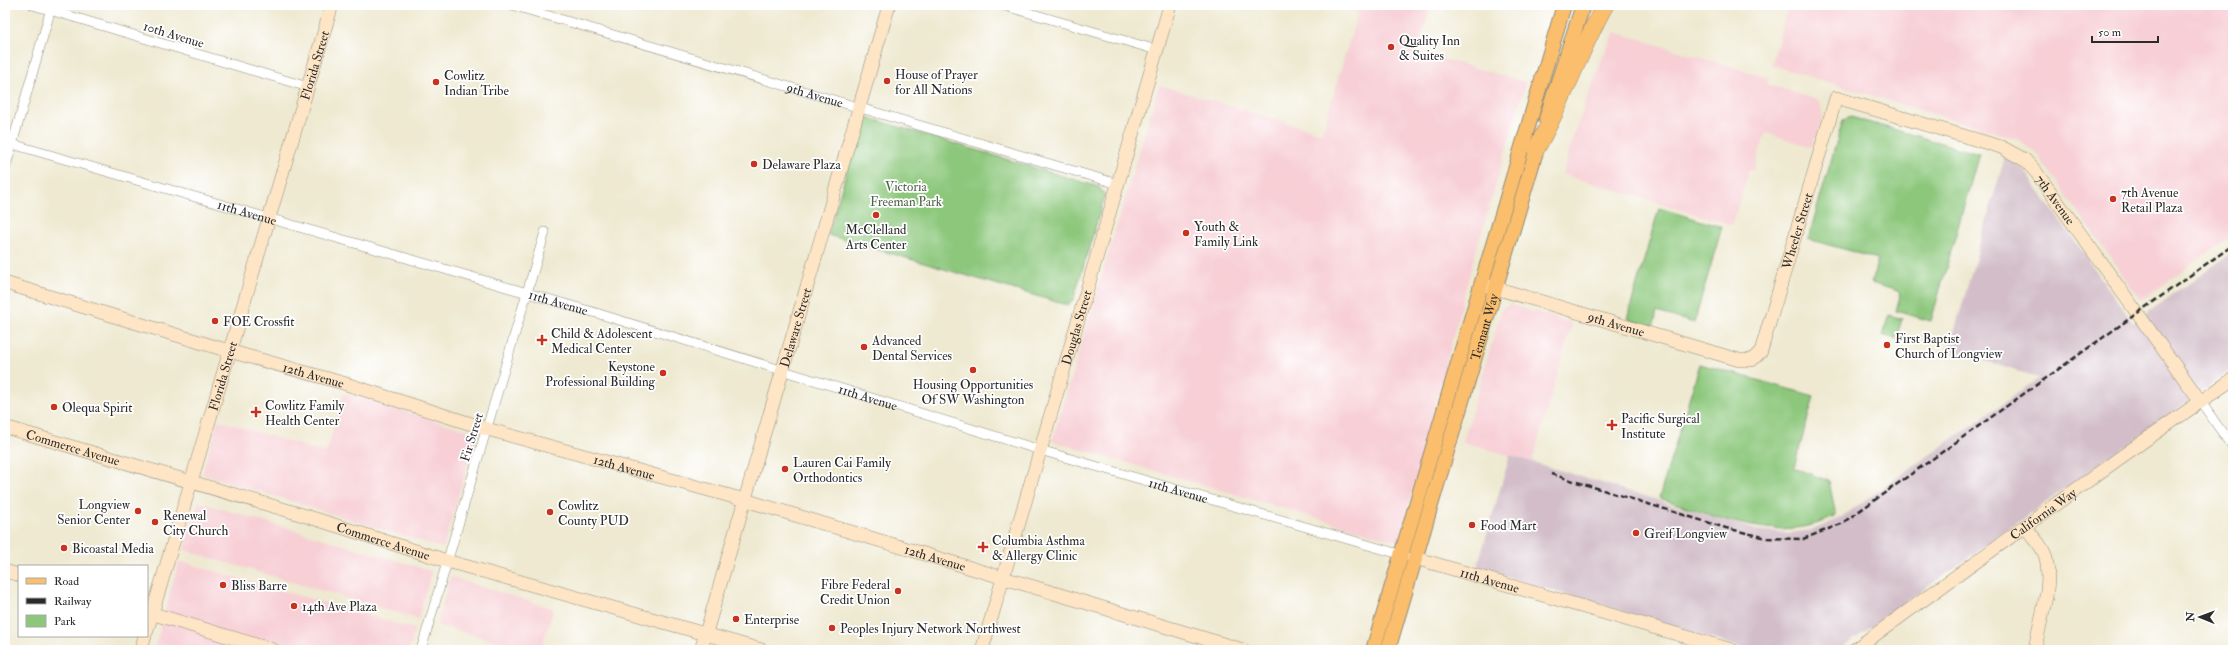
<svg xmlns="http://www.w3.org/2000/svg" width="2238" height="655" viewBox="0 0 2238 655" font-family="'IM FELL Double Pica',serif">
<style>
.built{fill:#f7cfd5}
.industrial{fill:#d2bdc8}
.green{fill:#8cc77c;stroke:#5c7954}
.lines{fill:none;stroke-linecap:round;stroke-linejoin:round}
.street-casing{stroke:#8c8a7e;stroke-width:10}
.secondary-casing{stroke:#8c8a7e;stroke-width:14}
.primary-casing{stroke:#8c8a7e;stroke-width:16}
.highway-casing{stroke:#8c8a7e;stroke-width:18}
.street{stroke:#fff;stroke-width:9}
.secondary{stroke:#fde5c5;stroke-width:13}
.primary{stroke:#fabe6d;stroke-width:14}
.highway{stroke:#fabe6d;stroke-width:17}
.rail{stroke:#2b2b2b;stroke-width:2.5;stroke-dasharray:6 3;stroke-linecap:butt}
.poi-dot{fill:#c8321e;stroke:#fff;stroke-width:1.5}
.labels{text-anchor:middle;stroke-width:3.5;stroke-linejoin:round;paint-order:stroke}
.street-label{font-size:13px;fill:#2b2b2b;stroke:#fff}
.poi-label{font-size:13px;fill:#2b2b2b;stroke:#fff;text-anchor:start}
.park-label{font-size:13px;fill:#4d6247;stroke:#fff}
</style>
<rect width="100%" height="100%" fill="#fff"/>
<filter id="ink" filterUnits="userSpaceOnUse"><feTurbulence type="fractalNoise" baseFrequency=".025" numOctaves="2"/><feDisplacementMap in="SourceGraphic" scale="8" xChannelSelector="R" yChannelSelector="G"/><feConvolveMatrix kernelMatrix="1 2 1 2 8 2 1 2 1" color-interpolation-filters="sRGB"/></filter>
<filter id="wash" filterUnits="userSpaceOnUse"><feTurbulence type="fractalNoise" baseFrequency=".012" numOctaves="4" result="noise"/><feDisplacementMap in="SourceGraphic" scale="16" xChannelSelector="R" yChannelSelector="G"/><feGaussianBlur stdDeviation="0.9" result="paint"/><feColorMatrix in="noise" values="0 0 0 0 0 0 0 0 0 0 0 0 0 0 0 0 0 1.4 0 .05"/><feComposite in="paint" operator="in"/></filter>
<g filter="url(#wash)">
<rect width="100%" height="100%" fill="#eee9d0"/>
<!-- built -->
<path class="built" d="M1338 5H1431L1417 52 1526 82 1471 268 1399 542 1052 441 1159 85 1322 133 1358 11Z
M1789 5H2233V235L2141 300 2037 154 2017 139 1771 65Z
M1615 32 1769 78 1767 84 1818 100 1821 106 1823 116 1812 147 1766 133 1753 171 1749 170 1732 225 1562 174 1576 129 1601 61Z
M1509 304 1572 323 1532 462 1463 442 1502 308Z
M344 393 477 433 443 548 202 474 218 420 326 453Z
M198 502 432 571 418 619 184 550Z
M179 561 415 629 409 650H154Z
M450 577 554 609 540 650H528L437 625Z"/>
<!-- industrial -->
<path class="industrial" d="M2005 157 2017 163 2025 171 2133 323 2233 252V369L1839 650H1749L1477 568 1510 455 1756 530 1788 533 1813 530 1840 518 2039 378 1949 350Z"/>
<!-- green -->
<path class="green" d="M863 116 1099 187 1105 195 1073 301 1067 305 828 235Z
M1851 117 1979 154 1931 321 1896 311 1901 292 1871 283 1878 259 1808 239 1843 120Z
M1659 208 1722 227 1694 323 1657 312 1653 327 1627 319Z
M1889 315 1902 319 1896 339 1882 335Z
M1700 364 1814 396 1794 468 1829 481 1836 516C1776 546 1718 516 1659 498Z"/>
</g>
<g filter="url(#ink)">
<g class="lines">
<!-- street casing -->
<g class="street-casing">
<g id="street">
<path d="M33 5 308 87"/>
<path id="s1" d="M512 5 1118 184"/>
<path d="M1002 5 1157 50"/>
<path id="s2" d="M5 142 593 312 1040 450 1406 556"/>
<path d="M5 169 52 5"/>
<path d="M2201 402 2233 448"/>
<path d="M421 650 545 232"/>
</g>
</g>
<!-- secondary casing -->
<g class="secondary-casing">
<g id="secondary">
<path id="s3" d="M5 283 229 351 343 383 487 429 745 500 1243 650"/>
<path id="s4" d="M1485 285 1739 360H1752L1761 351 1836 98 2001 147 2025 160 2036 172 2201 402"/>
<path id="s5" d="M5 427 303 515 447 561 762 650"/>
<path d="M2025 527C2032 536 2043 546 2046 558 2053 588 2039 620 2035 650"/>
<path id="s6" d="M1415 558 1732 650"/>
<path d="M5 571 19 575"/>
<path d="M147 612 273 650"/>
<path id="s7" d="M147 631 332 5"/>
<path d="M141 650 145 636"/>
<path id="s8" d="M701 650 889 5"/>
<path id="s9" d="M982 650 1170 5"/>
<path id="s10" d="M1854 650 2121 457 2233 379"/>
</g>
</g>
<!-- primary casing -->
<g class="primary-casing">
<g id="primary">
<path d="M1546 119 1583 5"/>
<path d="M1373 650 1564 5"/>
<path id="s11" d="M1388 650 1540 138"/>
</g>
</g>
<!-- highway casing -->
<g class="highway-casing">
<path id="highway" d="M1536 149C1563 102 1579 52 1605 5"/>
</g>
<!-- street -->
<use href="#street" class="street"/>
<!-- secondary -->
<use href="#secondary" class="secondary"/>
<!-- primary -->
<use href="#primary" class="primary"/>
<!-- highway -->
<use href="#highway" class="highway"/>
<!-- rail -->
<path class="rail" d="M1551 474 1726 528 1767 538 1803 539 1841 524 2233 245"/>
</g>
</g>
<!-- markers -->
<g class="poi-dot">
<circle cx="1391" cy="47" r="4"/>
<circle cx="887" cy="81" r="4"/>
<circle cx="436" cy="82" r="4"/>
<circle cx="754" cy="164" r="4"/>
<circle cx="2113" cy="199" r="4"/>
<circle cx="876" cy="215" r="4"/>
<circle cx="1186" cy="233" r="4"/>
<circle cx="215" cy="321" r="4"/>
<path d="M540 334h4v4h4v4h-4v4h-4v-4h-4v-4h4z"/>
<circle cx="1887" cy="345" r="4"/>
<circle cx="864" cy="347" r="4"/>
<circle cx="973" cy="370" r="4"/>
<circle cx="663" cy="373" r="4"/>
<circle cx="54" cy="407" r="4"/>
<path d="M254 406h4v4h4v4h-4v4h-4v-4h-4v-4h4z"/>
<path d="M1610 419h4v4h4v4h-4v4h-4v-4h-4v-4h4z"/>
<circle cx="785" cy="469" r="4"/>
<circle cx="138" cy="511" r="4"/>
<circle cx="550" cy="512" r="4"/>
<circle cx="155" cy="522" r="4"/>
<circle cx="1472" cy="525" r="4"/>
<circle cx="1636" cy="533" r="4"/>
<path d="M981 541h4v4h4v4h-4v4h-4v-4h-4v-4h4z"/>
<circle cx="64" cy="548" r="4"/>
<circle cx="223" cy="585" r="4"/>
<circle cx="898" cy="591" r="4"/>
<circle cx="294" cy="606" r="4"/>
<circle cx="736" cy="619" r="4"/>
<circle cx="832" cy="628" r="4"/>
</g>
<g class="labels">
<!-- street labels -->
<g class="street-label">
<text transform="translate(174 34) rotate(17)" y="5">10th Avenue</text>
<text dy="5" stroke="none"><textPath href="#s7" startOffset="590">Florida Street</textPath></text>
<text dy="5" stroke="none"><textPath href="#s1" startOffset="316">9th Avenue</textPath></text>
<text dy="5" stroke="none"><textPath href="#s4" startOffset="804">7th Avenue</textPath></text>
<text dy="5" stroke="none"><textPath href="#s2" startOffset="252">11th Avenue</textPath></text>
<text dy="5" stroke="none"><textPath href="#s4" startOffset="416">Wheeler Street</textPath></text>
<text dy="5" stroke="none"><textPath href="#s2" startOffset="576">11th Avenue</textPath></text>
<text dy="5" stroke="none"><textPath href="#s4" startOffset="137">9th Avenue</textPath></text>
<text dy="5" stroke="none"><textPath href="#s8" startOffset="336">Delaware Street</textPath></text>
<text dy="5" stroke="none"><textPath href="#s9" startOffset="336">Douglas Street</textPath></text>
<text dy="5" stroke="none"><textPath href="#s11" startOffset="337">Tennant Way</textPath></text>
<text dy="5" stroke="none"><textPath href="#s7" startOffset="266">Florida Street</textPath></text>
<text dy="5" stroke="none"><textPath href="#s3" startOffset="322">12th Avenue</textPath></text>
<text dy="5" stroke="none"><textPath href="#s2" startOffset="900">11th Avenue</textPath></text>
<text transform="translate(471 437) rotate(-73)" y="5">Fir Street</text>
<text dy="5" stroke="none"><textPath href="#s5" startOffset="71">Commerce Avenue</textPath></text>
<text dy="5" stroke="none"><textPath href="#s3" startOffset="646">12th Avenue</textPath></text>
<text dy="5" stroke="none"><textPath href="#s2" startOffset="1224">11th Avenue</textPath></text>
<text dy="5" stroke="none"><textPath href="#s10" startOffset="233">California Way</textPath></text>
<text dy="5" stroke="none"><textPath href="#s5" startOffset="395">Commerce Avenue</textPath></text>
<text dy="5" stroke="none"><textPath href="#s3" startOffset="970">12th Avenue</textPath></text>
<text dy="5" stroke="none"><textPath href="#s6" startOffset="78">11th Avenue</textPath></text>
</g>
<!-- poi labels -->
<g class="poi-label">
<text x="1399" y="45">Quality Inn<tspan x="1399" dy="15">&amp; Suites</tspan></text>
<text x="895" y="79">House of Prayer<tspan x="895" dy="15">for All Nations</tspan></text>
<text x="444" y="80">Cowlitz<tspan x="444" dy="15">Indian Tribe</tspan></text>
<text x="762" y="169">Delaware Plaza</text>
<text x="2121" y="197">7th Avenue<tspan x="2121" dy="15">Retail Plaza</tspan></text>
<text x="1194" y="231">Youth &amp;<tspan x="1194" dy="15">Family Link</tspan></text>
<text x="876" y="234" text-anchor="middle">McClelland<tspan x="876" dy="15">Arts Center</tspan></text>
<text x="223" y="326">FOE Crossfit</text>
<text x="551" y="338">Child &amp; Adolescent<tspan x="551" dy="15">Medical Center</tspan></text>
<text x="1895" y="343">First Baptist<tspan x="1895" dy="15">Church of Longview</tspan></text>
<text x="872" y="345">Advanced<tspan x="872" dy="15">Dental Services</tspan></text>
<text x="655" y="371" text-anchor="end">Keystone<tspan x="655" dy="15">Professional Building</tspan></text>
<text x="973" y="389" text-anchor="middle">Housing Opportunities<tspan x="973" dy="15">Of SW Washington</tspan></text>
<text x="265" y="410">Cowlitz Family<tspan x="265" dy="15">Health Center</tspan></text>
<text x="62" y="412">Olequa Spirit</text>
<text x="1621" y="423">Pacific Surgical<tspan x="1621" dy="15">Institute</tspan></text>
<text x="793" y="467">Lauren Cai Family<tspan x="793" dy="15">Orthodontics</tspan></text>
<text x="130" y="509" text-anchor="end">Longview<tspan x="130" dy="15">Senior Center</tspan></text>
<text x="558" y="510">Cowlitz<tspan x="558" dy="15">County PUD</tspan></text>
<text x="163" y="520">Renewal<tspan x="163" dy="15">City Church</tspan></text>
<text x="1480" y="530">Food Mart</text>
<text x="1644" y="538">Greif Longview</text>
<text x="992" y="545">Columbia Asthma<tspan x="992" dy="15">&amp; Allergy Clinic</tspan></text>
<text x="72" y="553">Bicoastal Media</text>
<text x="890" y="589" text-anchor="end">Fibre Federal<tspan x="890" dy="15">Credit Union</tspan></text>
<text x="231" y="590">Bliss Barre</text>
<text x="302" y="611">14th Ave Plaza</text>
<text x="744" y="624">Enterprise</text>
<text x="840" y="633">Peoples Injury Network Northwest</text>
</g>
<!-- park labels -->
<g class="park-label">
<text x="906" y="191">Victoria<tspan x="906" dy="15">Freeman Park</tspan></text>
</g>
</g>
<!-- margin -->
<rect width="2238" height="655" fill="none" stroke="#fff" stroke-width="20"/>
<!-- legend -->
<rect x="18" y="565" width="130" height="72" fill="#ffffff" stroke="#aaaaaa"/>
<rect x="26" y="578" width="20" height="6" fill="#fabe6d" stroke="#aaaaaa"/>
<text x="54" y="585" font-size="12" fill="#2b2b2b">Road</text>
<rect x="26" y="598" width="20" height="6" fill="#2b2b2b" stroke="#aaaaaa"/>
<text x="54" y="605" font-size="12" fill="#2b2b2b">Railway</text>
<rect x="26" y="615" width="20" height="12" fill="#8cc77c" stroke="#aaaaaa"/>
<text x="54" y="625" font-size="12" fill="#2b2b2b">Park</text>
<!-- north arrow -->
<g transform="translate(2200 617) rotate(271)" stroke="#ffffff" stroke-width="3" paint-order="stroke">
<path d="M0-3L7 15L0 10L-7 15Z" fill="#2b2b2b"/>
<text y="-6" font-size="11" font-weight="bold" text-anchor="middle" fill="#2b2b2b">N</text>
</g>
<!-- scale -->
<path d="M2092 36v6h66v-6" fill="none" stroke="#2b2b2b" stroke-width="2"/>
<text x="2098" y="36" font-size="12" fill="#2b2b2b" stroke="#ffffff" stroke-width="3" paint-order="stroke">50 m</text>
</svg>
